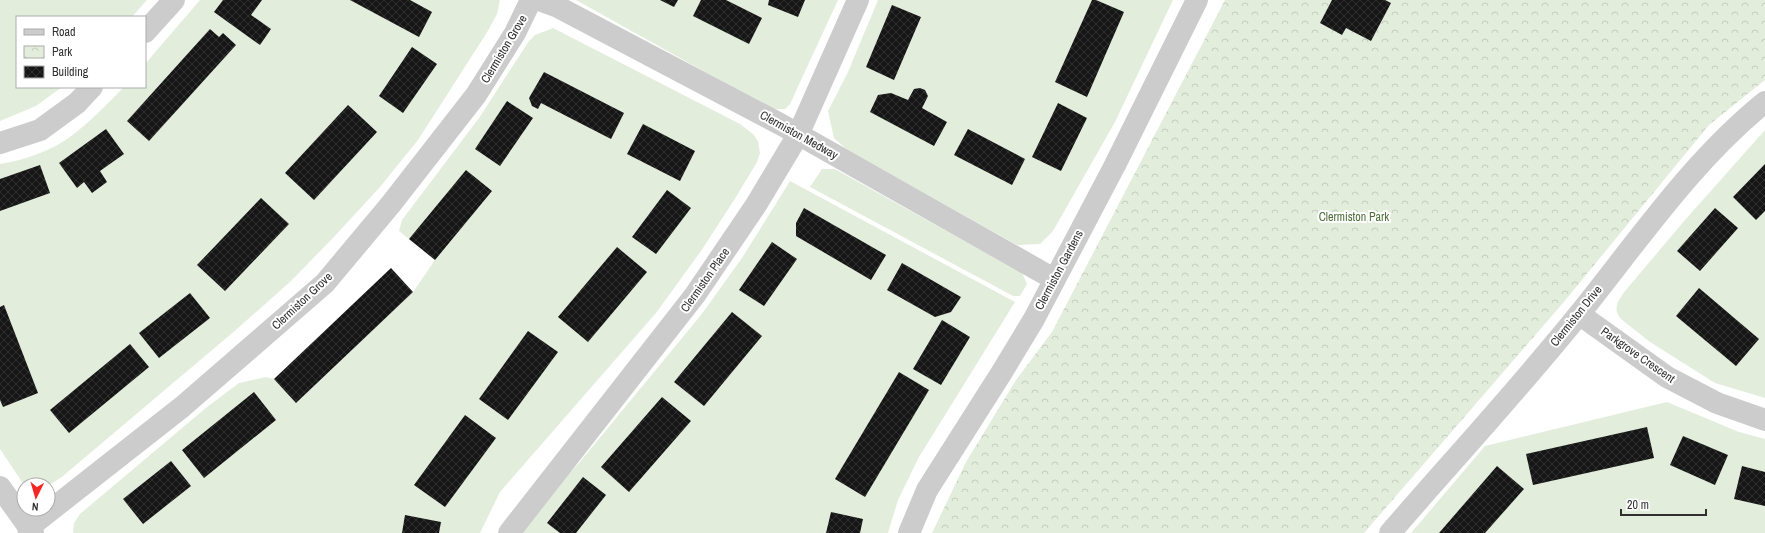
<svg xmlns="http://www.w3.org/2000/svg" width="1765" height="533" viewBox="0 0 1765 533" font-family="'Archivo Narrow',sans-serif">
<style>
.green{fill:#e3eddc}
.park{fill:url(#park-crowns)}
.building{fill:url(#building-cross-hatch)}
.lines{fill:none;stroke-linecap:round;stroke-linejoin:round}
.minor{stroke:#ccc;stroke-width:22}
.labels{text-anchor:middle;stroke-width:4;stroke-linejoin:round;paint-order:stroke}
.street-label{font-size:12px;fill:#2f2f2f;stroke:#fff}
.park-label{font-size:12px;fill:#4d6e39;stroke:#fff}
</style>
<defs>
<pattern id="park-crowns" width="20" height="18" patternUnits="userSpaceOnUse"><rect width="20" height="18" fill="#e3eddc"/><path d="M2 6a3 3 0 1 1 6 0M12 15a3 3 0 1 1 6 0" fill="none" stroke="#c3ccbd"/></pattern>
<pattern id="building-cross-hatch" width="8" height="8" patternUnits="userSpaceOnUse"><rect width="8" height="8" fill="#161616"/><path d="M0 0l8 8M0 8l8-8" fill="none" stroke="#303030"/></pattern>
</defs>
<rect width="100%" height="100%" fill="#fff"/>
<!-- green -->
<path class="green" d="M0 0H147L132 17H17V87H62L36 106 0 121Z
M200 0H500L497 14 486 34 418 140 380 187 333 238 291 281 237 329 63 476 48 486 24 485 0 449V164C25 160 54 150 74 134 92 120 108 103 124 87H145V64Z
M576 0H838L790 104 785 109H771Z
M878 0H1173L1115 122 1053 231 1040 244 1017 245 846 149 834 138 828 111 848 72Z
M553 28 740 124 753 134 758 141 760 153 757 162 736 197 701 251 656 313 500 492 480 533H73L74 523 80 514 207 407 239 383 266 377 274 379 297 402 413 292 435 260 399 231 402 220 479 118 529 41 535 35Z
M1765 130V398L1715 383 1650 342 1621 319C1612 309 1618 301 1625 291L1685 220Z
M822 169H835L1022 273 1027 284 1020 296H1013L810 187Z
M790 181 1015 302 919 457 898 500 888 533H522L539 505 579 463 701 315 742 258Z
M1667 402 1739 432 1765 439V533H1411L1485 446Z"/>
<!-- park -->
<path class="park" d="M1225 0H1765V80L1709 125 1563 303 1364 533H932L966 462 1016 380 1052 332Z"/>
<!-- building -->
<path class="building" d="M223 0H262L251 15 271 29 260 45 214 12Z
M350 0H410L432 12 419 37Z
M660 0H678L674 7Z
M701 0H726L762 18 749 44 693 16Z
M769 0H805L798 17 768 5Z
M1092 0H1096L1124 12 1087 97 1055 82Z
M1332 0H1385L1391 3 1371 41 1346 28 1342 35 1320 23Z
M892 5 921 17 894 80 866 67Z
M210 29 219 37 223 33 236 45 149 141 127 121Z
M412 47 437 64 403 113 379 96Z
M544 72 624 113 611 139 541 103 538 109 532 106 529 98Z
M920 88 925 90 928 96 922 108 947 122 934 146 870 112 878 95 891 93 908 100 914 89Z
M507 101 533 118 500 166 475 149Z
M1058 103 1087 118 1061 171 1032 157Z
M348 105 377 132 314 200 285 173Z
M643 124 695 151 680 181 627 154Z
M106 129 124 154 100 171 107 182 92 193 84 182 77 188 59 163Z
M968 129 1025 159 1012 185 954 155Z
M1765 164V211L1756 220 1733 197Z
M40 165 50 193 0 211V179Z
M466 170 492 191 435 260 409 239Z
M667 190 691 208 656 254 632 237Z
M261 198 289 224 225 291 197 265Z
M804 208 886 255 871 280 796 236V223Z
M1715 208 1738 228 1700 271 1677 251Z
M772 242 797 259 764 306 739 290Z
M617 247 647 272 588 342 558 317Z
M902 263 961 297 951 312 935 317 887 290Z
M391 268 413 292 296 403 274 379Z
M1699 288 1759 339 1736 366 1676 316Z
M190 293 210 318 159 358 139 333Z
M4 305 38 393 3 407 0 400V307Z
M732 312 762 336 704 406 674 382Z
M942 320 970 337 941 385 913 369Z
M528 331 558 352 508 420 479 399Z
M130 344 149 367 69 433 50 410Z
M899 372 929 390 865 497 835 479Z
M254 392 276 420 204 478 182 450Z
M662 397 691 421 629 492 601 467Z
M465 415 496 438 445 507 414 485Z
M1647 427 1654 458 1533 485 1526 454Z
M1683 436 1728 455 1715 485 1670 465Z
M171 461 191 486 143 524 123 499Z
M1497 466 1524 489 1485 533H1439Z
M1742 466 1765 472V506L1734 499Z
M583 477 606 495 576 533H560L547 523Z
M831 512 863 519 860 533H826Z
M405 515 441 522 439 533H402Z"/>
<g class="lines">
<!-- minor -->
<path class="minor" d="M539 0 558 7 780 124 1054 279
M145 32 174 0
M0 143 40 130 77 103 92 87
M1579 314 1667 377 1717 403 1765 420
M0 487 33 533
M28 528 182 407 325 283 391 204 476 95 515 33 531 0
M509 533 695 295 756 205 798 135 858 0
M909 533 927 490 1002 372 1034 319 1115 165 1197 0
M1390 533C1453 460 1519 389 1580 313 1638 241 1692 161 1765 102"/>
</g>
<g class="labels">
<!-- street labels -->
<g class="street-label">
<text transform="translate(504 49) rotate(-59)" y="4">Clermiston Grove</text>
<text transform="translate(799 135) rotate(29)" y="4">Clermiston Medway</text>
<text transform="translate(1059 270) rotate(-62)" y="4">Clermiston Gardens</text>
<text transform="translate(705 280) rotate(-55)" y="4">Clermiston Place</text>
<text transform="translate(302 301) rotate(-43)" y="4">Clermiston Grove</text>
<text transform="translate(1576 316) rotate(-51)" y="4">Clermiston Drive</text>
<text transform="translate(1638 355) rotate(35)" y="4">Parkgrove Crescent</text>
</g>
<!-- park labels -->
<g class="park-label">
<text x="1354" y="221">Clermiston Park</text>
</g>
</g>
<!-- legend -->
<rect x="16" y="16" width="130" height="72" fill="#ffffff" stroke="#acacac"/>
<rect x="24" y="29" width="20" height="6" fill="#cccccc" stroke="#acacac"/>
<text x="52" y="36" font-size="12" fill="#2f2f2f">Road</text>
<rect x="24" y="46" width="20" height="12" fill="url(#park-crowns)" stroke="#acacac"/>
<text x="52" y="56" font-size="12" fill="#2f2f2f">Park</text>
<rect x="24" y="66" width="20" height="12" fill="url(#building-cross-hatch)" stroke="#acacac"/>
<text x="52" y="76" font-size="12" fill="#2f2f2f">Building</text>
<!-- north arrow -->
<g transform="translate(36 497) rotate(185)"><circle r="19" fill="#ffffff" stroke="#acacac"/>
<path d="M0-3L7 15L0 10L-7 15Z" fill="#f32824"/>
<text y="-6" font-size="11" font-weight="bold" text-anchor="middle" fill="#2f2f2f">N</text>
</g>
<!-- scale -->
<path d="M1621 509v6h85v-6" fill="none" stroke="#2f2f2f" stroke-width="2"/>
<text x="1627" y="509" font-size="12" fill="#2f2f2f" stroke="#ffffff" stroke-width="3" paint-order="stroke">20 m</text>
</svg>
